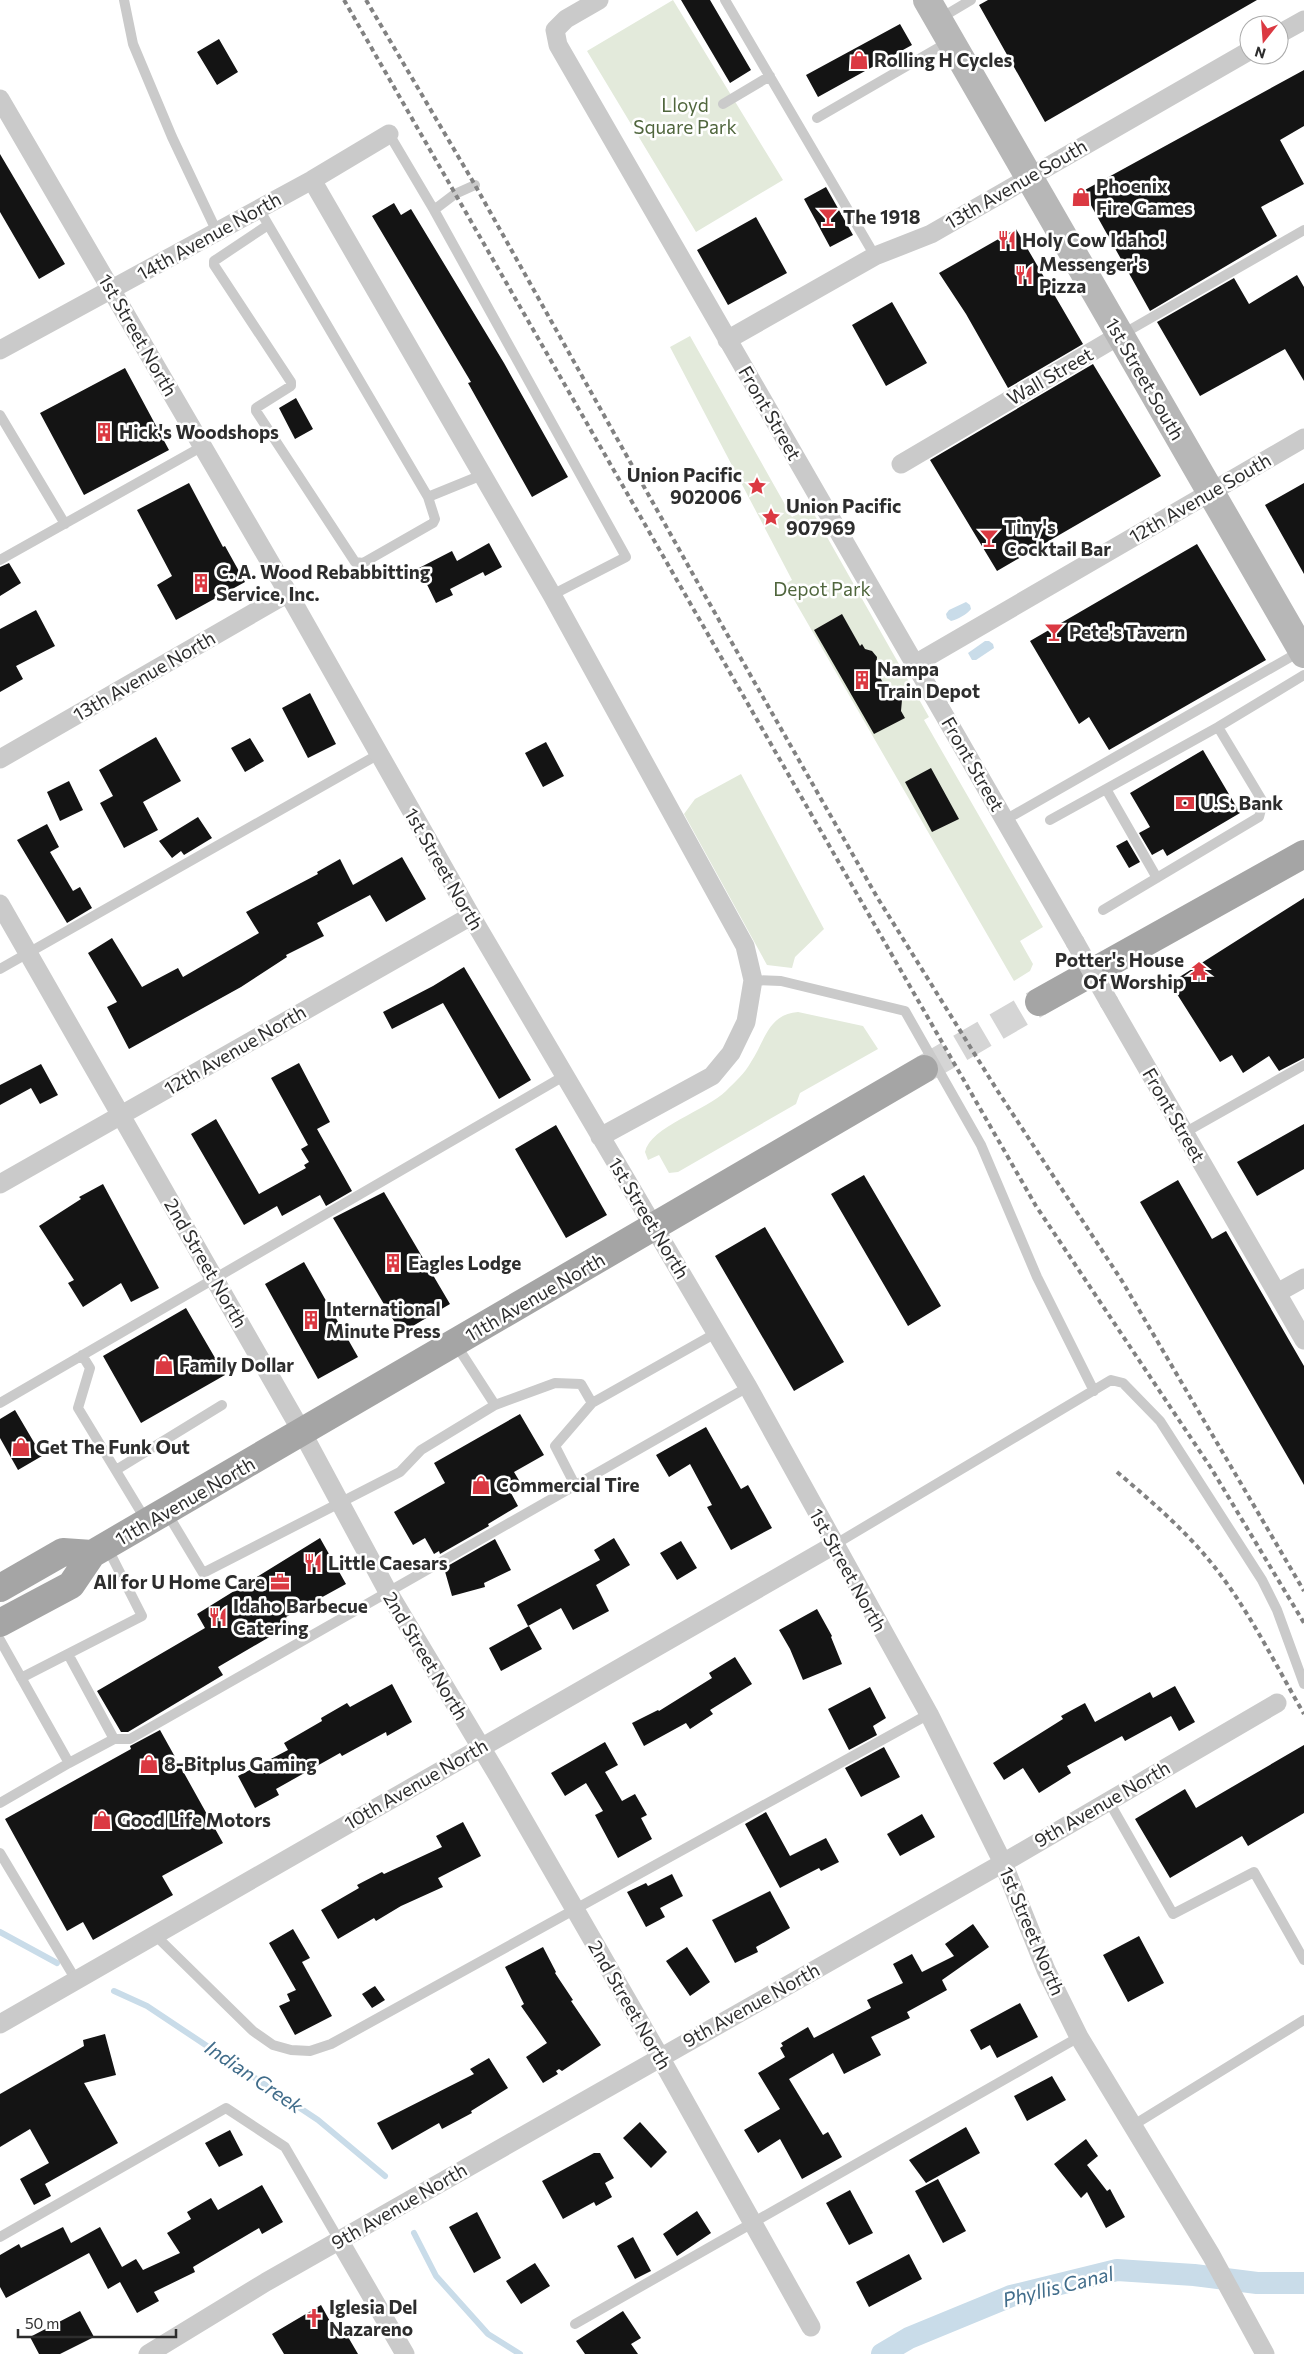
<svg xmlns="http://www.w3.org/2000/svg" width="1304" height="2354" viewBox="0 0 1304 2354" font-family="Commissioner,sans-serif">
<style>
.green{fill:#e3eadb}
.water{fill:#c9dce9}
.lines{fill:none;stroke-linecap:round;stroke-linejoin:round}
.stream{stroke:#c9dce9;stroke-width:6}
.canal{stroke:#c9dce9;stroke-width:22}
.building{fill:#141414}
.primary-tunnel{stroke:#d5d5d5;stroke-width:28;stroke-dasharray:28 14;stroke-linecap:butt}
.lane{stroke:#cacaca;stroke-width:10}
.street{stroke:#cacaca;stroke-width:19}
.secondary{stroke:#b7b7b7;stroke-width:28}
.primary{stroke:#a5a5a5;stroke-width:28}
.rail{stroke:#828282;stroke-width:4;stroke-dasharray:5 4;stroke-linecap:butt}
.street-bridge{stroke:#cacaca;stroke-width:19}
.labels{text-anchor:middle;stroke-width:5;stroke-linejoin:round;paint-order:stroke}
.poi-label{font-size:19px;font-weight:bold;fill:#2d2d2d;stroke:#fff;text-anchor:start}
.park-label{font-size:19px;fill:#50663d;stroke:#fff}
.street-label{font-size:19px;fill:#2d2d2d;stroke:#fff}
.water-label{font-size:20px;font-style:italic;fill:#406c8a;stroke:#fff}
</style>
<rect width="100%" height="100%" fill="#fff"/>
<!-- green -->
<path class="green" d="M673 0 783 180 696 232 587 51Z
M690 336 792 517 810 507 929 717 924 720 1043 927 1020 941 1033 964 1030 971 1014 981 785 584 792 580 670 347Z
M741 774 824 929 795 957 792 968 767 965 684 814 695 799Z
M798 1012 863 1026 878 1049 800 1093 796 1104 678 1172 669 1173 659 1155 648 1160 645 1152C650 1127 707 1110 726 1091 735 1082 745 1073 751 1062 765 1041 768 1014 798 1012Z"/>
<!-- water -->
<path class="water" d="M966 602 970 605 971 609C966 615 958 619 951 621L947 618 946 614 949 610Z
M985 641H989L993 644 994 648 976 660H972L968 653Z"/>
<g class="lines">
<!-- stream -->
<path class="stream" d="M0 1932 57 1963
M114 1991 147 2006 318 2120 385 2176
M414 2233 436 2276 488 2334 520 2354"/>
<!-- canal -->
<path class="canal" d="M882 2354 909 2338 1011 2296 1117 2270 1194 2275 1257 2283H1304"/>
</g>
<!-- building -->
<path class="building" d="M681 0H710L751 70 730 83Z
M988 0H1257L1045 122 979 5Z
M900 24 912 45 818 97 806 75Z
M219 39 238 72 217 85 197 52Z
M1304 70V126L1280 140 1304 184 1261 207 1277 236 1150 311 1083 191Z
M0 154 65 264 39 279 0 212Z
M826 187 853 235 830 247 804 199Z
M394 203 401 215 411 209 504 363 568 477 532 497 468 383 471 382 372 216Z
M756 217 787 273 728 305 697 250Z
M1016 229 1083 344 1008 388 966 314 939 273Z
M1297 275 1304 287V381L1285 349 1200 396 1157 322 1234 278 1249 304Z
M892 302 927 363 886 386 852 325Z
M1093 364 1161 476 997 571 930 460Z
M125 368 169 450 84 495 40 413Z
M296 398 313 429 295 439 279 408Z
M189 483 223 547 225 546 245 582 176 620 157 585 172 576 137 510Z
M1304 483V574L1265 505Z
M489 543 502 567 485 576 483 572 450 589 453 595 436 603 419 568 452 551 457 561Z
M1197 544 1266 660 1109 750 1089 717 1079 724 1030 641Z
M9 563 21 583 0 596V567Z
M36 610 55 646 16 666 23 679 0 692V629Z
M842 614 860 646 862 644 865 649 872 651 877 657 876 669 887 691 896 694 902 700 901 711 905 718 874 734 814 630Z
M310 693 336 744 308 758 282 708Z
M156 737 181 781 143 802 158 830 124 848 100 803 113 796 99 770Z
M250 738 264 761 245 772 231 748Z
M546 742 564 776 543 787 525 753Z
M1203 750 1240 813 1167 856 1163 849 1152 855 1139 833 1150 827 1130 793Z
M931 768 959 819 932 832 905 782Z
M69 781 83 810 60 821 47 792Z
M198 817 212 838 184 855 181 851 172 858 159 841Z
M47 824 59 847 50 852 73 891 80 887 92 908 67 923 17 840Z
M1127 840 1140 862 1129 868 1116 846Z
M402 857 426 899 386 922 370 895 317 923 324 936 286 955 287 957 241 987 129 1049 107 1007 117 1002 88 953 112 938 142 987 178 968 183 977 259 933 246 912 318 874 317 872 340 859 353 885Z
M1304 898V1058L1279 1071 1269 1056 1243 1073 1232 1055 1220 1062 1170 983Z
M464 967 531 1080 499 1099 443 1003 392 1029 383 1012 433 986Z
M299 1063 330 1122 317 1129 352 1191 326 1206 320 1195 282 1216 277 1206 244 1225 191 1134 216 1119 259 1194 306 1168 304 1165 309 1162 301 1149 308 1145 271 1078Z
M41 1064 58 1095 40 1104 31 1088 0 1105V1085Z
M1304 1124V1169L1257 1196 1237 1162Z
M556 1125 607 1215 566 1238 515 1149Z
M864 1175 941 1306 908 1326 831 1194Z
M1178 1180 1212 1239 1226 1231 1304 1366V1485L1140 1202Z
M103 1184 159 1288 131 1302 121 1283 83 1307 68 1283 74 1280 39 1226 81 1199 79 1197Z
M384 1192 450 1304 401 1333 333 1218Z
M765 1227 844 1362 794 1391 715 1256Z
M304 1262 358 1357 318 1379 265 1284Z
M186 1308 225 1375 141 1423 103 1356Z
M15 1410 42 1456 18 1470 0 1438V1419Z
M520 1414 544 1455 514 1472 523 1487 511 1493 518 1506 488 1524 489 1526 440 1554 439 1551 434 1554 425 1538 413 1545 394 1512 445 1483 434 1463Z
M706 1427 741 1489 748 1485 772 1528 731 1550 707 1507 712 1505 690 1464 669 1477 656 1455Z
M320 1538 346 1584 286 1617 290 1625 218 1667 223 1675 128 1732H121L97 1691 205 1628 197 1614Z
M614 1538 630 1565 596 1585 609 1611 573 1630 561 1608 528 1626 517 1605 600 1560 594 1550Z
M495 1539 511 1570 484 1583 485 1587 452 1596 444 1568Z
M681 1541 697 1568 677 1580 660 1553Z
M817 1609 832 1636 831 1637 842 1664 803 1680 790 1649 779 1630Z
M529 1626 542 1649 501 1671 489 1648Z
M735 1657 752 1684 710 1710 713 1714 690 1729 686 1723 644 1746 632 1723 658 1710 659 1711 712 1678 709 1673Z
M392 1684 412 1722 387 1736 386 1732 342 1756 340 1753 276 1789 279 1795 255 1808 238 1776 288 1750 284 1743 322 1721 321 1718 347 1703 350 1707Z
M1175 1686 1195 1722 1179 1731 1171 1716 1125 1741 1122 1736 1067 1766 1071 1773 1039 1793 1023 1768 1004 1780 993 1763 1063 1719 1061 1716 1085 1703 1095 1722 1150 1692 1153 1698Z
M870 1687 886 1718 873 1726 877 1735 849 1750 828 1709Z
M160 1730 223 1843 162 1876 173 1895 93 1940 83 1922 67 1931 5 1819 131 1749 130 1746Z
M605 1742 618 1765 605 1772 622 1801 635 1794 647 1815 641 1818 652 1839 618 1858 595 1815 603 1811 586 1783 565 1796 551 1773Z
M1304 1745V1813L1248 1846 1242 1836 1170 1878 1135 1819 1185 1789 1196 1808Z
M884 1747 900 1777 861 1797 845 1768Z
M766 1812 790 1856 826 1838 839 1862 821 1871 819 1868 780 1888 745 1824Z
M922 1814 935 1837 900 1856 887 1834Z
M463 1822 481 1856 438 1878 443 1887 401 1906 376 1921 374 1918 338 1939 321 1910 359 1888 357 1885 382 1872 384 1874 442 1847 436 1836Z
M672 1874 683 1896 660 1908 665 1917 646 1927 627 1892 646 1883 648 1886Z
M770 1891 790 1928 756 1947 758 1952 735 1963 712 1920Z
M973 1924 989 1947 942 1980 947 1990 907 2012 910 2018 871 2037 881 2055 844 2074 833 2053 789 2079 823 2135 828 2132 842 2157 802 2179 780 2139 758 2153 744 2130 780 2109 758 2073 785 2057 780 2048 783 2046 781 2043 808 2027 814 2038 871 2008 867 2000 903 1983 893 1964 912 1954 922 1972 954 1956 945 1944Z
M293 1929 310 1958 302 1962 332 2016 295 2035 279 2006 290 2001 287 1994 296 1990 269 1943Z
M1139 1936 1164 1983 1128 2002 1103 1955Z
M543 1947 556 1972 555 1973 573 2000 571 2001 601 2045 562 2071 559 2069 556 2071 558 2074 543 2083 526 2057 547 2043 521 2006 524 2004 505 1967Z
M687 1947 710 1982 690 1996 666 1961Z
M375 1986 385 2000 372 2008 362 1994Z
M1020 2003 1038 2037 997 2058 990 2045 981 2050 970 2030Z
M105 2034 116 2075 84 2083 118 2143 45 2184 51 2196 34 2205 20 2179 49 2163 30 2129 0 2147V2094L84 2046 83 2040Z
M489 2058 508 2088 471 2111 472 2113 442 2129 439 2123 392 2150 377 2123 474 2074 470 2069Z
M1052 2076 1066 2100 1027 2121 1014 2096Z
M640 2122 667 2152 651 2168 623 2138Z
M966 2127 980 2153 926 2183 909 2160Z
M230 2130 243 2155 219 2167 205 2143Z
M1086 2139 1098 2156 1087 2165 1107 2191 1110 2189 1125 2217 1106 2228 1087 2192 1081 2198 1054 2164Z
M594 2153H600L614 2178 605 2183 612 2197 596 2206 594 2202 563 2219 542 2181Z
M938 2179 966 2231 943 2243 915 2191Z
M262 2185 283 2222 262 2234 259 2228 193 2267 195 2272 154 2292 159 2301 137 2313 120 2282 108 2289 89 2253 6 2298 0 2287V2255L19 2244 21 2248 63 2227 71 2243 100 2227 122 2267 136 2259 143 2270 180 2253 167 2233 191 2219 187 2212 211 2198 218 2210Z
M850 2190 873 2233 849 2245 826 2203Z
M697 2211 711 2233 677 2256 663 2234Z
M477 2212 501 2258 474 2273 449 2227Z
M633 2237 651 2271 635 2279 617 2246Z
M909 2254 922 2279 869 2307 856 2282Z
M535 2263 550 2286 521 2304 506 2281Z
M321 2305 337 2334 344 2330 358 2354H284L272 2334Z
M80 2311 94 2337 60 2354H39L30 2337Z
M623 2311 641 2338 631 2344 638 2354H585L576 2341Z"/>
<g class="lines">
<!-- primary-tunnel -->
<path class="primary-tunnel" d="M924 1069 1039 1002"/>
<!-- lane -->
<path class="lane" d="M124 0 133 44 172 137 217 232
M725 0 875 256
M939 19 971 0
M723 104 770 76
M817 118 950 41
M389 134 434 210 455 194 475 185
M259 209 428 497 482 475
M434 210 626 557 552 595
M268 225 214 261V265L291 382V386L256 408V411L355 562 363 563 433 523 435 519 428 497
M1121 335 1304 230
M0 415 65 524
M0 560 203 446
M1106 789 1157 878
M1005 820 1301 651
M1050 820 1218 727 1304 675
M1103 910 1259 817 1263 802 1218 727
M0 969 379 754
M753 980 781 981 905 1011 981 1145 1037 1277 1094 1391
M1184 1133 1304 1065
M455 1343 495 1405
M82 1355 90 1368 78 1408 147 1522
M0 1403 564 1076
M116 1470 222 1405
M575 1485 555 1446 592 1403
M167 1513 203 1573 400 1472 421 1450 495 1405 555 1383 581 1384 592 1403 716 1333
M834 1545 1111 1380 1123 1383 1160 1421 1262 1580 1277 1610 1304 1684
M0 1640 69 1763 0 1803
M68 1654 114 1739 69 1763
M21 1678 142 1616 107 1547
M114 1739H130L748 1387
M1108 1800 1173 1914 1254 1872 1304 1960
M0 1853 76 1980
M154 1934 253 2031 273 2045 291 2050 310 2051 331 2044 929 1714
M1132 2126 1304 2020
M0 2237 226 2108 285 2147 339 2240
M575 2324 1079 2037"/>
<!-- street -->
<path class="street" d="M599 0 566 19 555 30 558 45 1075 942
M1279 34 1304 20
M0 99 288 593 471 916 748 1387 929 1714 1003 1863 1046 1970 1079 2037 1211 2255 1265 2354
M312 180 552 595 745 946 753 980 746 1022 731 1053 712 1076 600 1137
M727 340 875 256 931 234 1249 51
M0 350 312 180 389 134
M901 464 1120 335
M915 664 1304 438
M0 759 288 593
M0 904 302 1432 388 1592 497 1774 660 2057 811 2327
M1109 1002 1304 1340
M0 1184 471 916
M1277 1293 1304 1278
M0 2024 834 1545
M339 2240 405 2354
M148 2354 266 2282 1003 1863 1277 1703"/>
<!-- secondary -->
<path class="secondary" d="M927 0 1304 654"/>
<!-- primary -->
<path class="primary" d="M1039 1002 1304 854
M0 1588 63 1552 92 1554
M0 1623 71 1585 92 1554 924 1069"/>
<!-- rail -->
<path class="rail" d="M344 0 1036 1206 1211 1468 1304 1623
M366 0 475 185 699 585 877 897 997 1090 1122 1281 1304 1591
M1117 1472C1151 1501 1185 1530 1213 1565 1249 1610 1275 1664 1304 1714"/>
<!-- street-bridge -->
<path class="street-bridge" d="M1075 942 1109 1002"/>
</g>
<!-- icons -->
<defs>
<g id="shop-bare" transform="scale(1.5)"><path d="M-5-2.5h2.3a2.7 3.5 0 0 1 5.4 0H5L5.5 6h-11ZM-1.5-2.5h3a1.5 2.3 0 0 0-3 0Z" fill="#db3942" stroke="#fff" stroke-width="2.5" paint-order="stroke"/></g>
<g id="bar-bare" transform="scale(1.5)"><path d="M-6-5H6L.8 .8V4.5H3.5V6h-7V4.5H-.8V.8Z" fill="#db3942" stroke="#fff" stroke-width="2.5" paint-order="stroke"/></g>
<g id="restaurant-bare" transform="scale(1.5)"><path d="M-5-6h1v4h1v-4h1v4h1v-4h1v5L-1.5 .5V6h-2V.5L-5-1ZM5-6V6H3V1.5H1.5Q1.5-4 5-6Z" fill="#db3942" stroke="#fff" stroke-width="2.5" paint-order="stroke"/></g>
<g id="building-bare" transform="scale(1.5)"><path d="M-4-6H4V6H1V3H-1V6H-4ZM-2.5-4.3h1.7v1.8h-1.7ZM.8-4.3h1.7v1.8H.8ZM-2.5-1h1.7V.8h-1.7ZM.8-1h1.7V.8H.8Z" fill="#db3942" stroke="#fff" stroke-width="2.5" paint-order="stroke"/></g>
<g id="sight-bare" transform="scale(1.5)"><path d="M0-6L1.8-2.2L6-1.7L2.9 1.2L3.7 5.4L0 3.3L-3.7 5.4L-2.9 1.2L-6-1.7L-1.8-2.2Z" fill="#db3942" stroke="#fff" stroke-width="2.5" paint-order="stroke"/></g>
<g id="bank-bare" transform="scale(1.5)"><path d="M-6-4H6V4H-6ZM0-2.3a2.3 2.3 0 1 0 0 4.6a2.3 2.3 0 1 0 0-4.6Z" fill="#db3942" stroke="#fff" stroke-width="2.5" paint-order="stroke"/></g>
<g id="temple-bare" transform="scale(1.5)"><path d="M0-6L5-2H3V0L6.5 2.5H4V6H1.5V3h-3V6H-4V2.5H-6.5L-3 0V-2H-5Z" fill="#db3942" stroke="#fff" stroke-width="2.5" paint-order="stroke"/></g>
<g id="office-bare" transform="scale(1.5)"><path d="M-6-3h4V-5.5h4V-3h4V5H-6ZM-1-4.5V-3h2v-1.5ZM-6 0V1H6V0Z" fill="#db3942" stroke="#fff" stroke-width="2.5" paint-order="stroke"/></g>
<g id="church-bare" transform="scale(1.5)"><path d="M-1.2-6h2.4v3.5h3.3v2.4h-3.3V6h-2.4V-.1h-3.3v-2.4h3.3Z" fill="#db3942" stroke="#fff" stroke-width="2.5" paint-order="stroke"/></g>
</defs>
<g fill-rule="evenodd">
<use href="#shop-bare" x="859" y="60"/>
<use href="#shop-bare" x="1081" y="197"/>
<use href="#bar-bare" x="828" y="217"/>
<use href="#restaurant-bare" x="1007" y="240"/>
<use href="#restaurant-bare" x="1024" y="275"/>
<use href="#building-bare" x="104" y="432"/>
<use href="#sight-bare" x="757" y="486"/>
<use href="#sight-bare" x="771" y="517"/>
<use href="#bar-bare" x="989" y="538"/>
<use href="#building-bare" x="201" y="583"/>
<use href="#bar-bare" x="1054" y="632"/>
<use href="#building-bare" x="862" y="680"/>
<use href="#bank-bare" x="1185" y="803"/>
<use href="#temple-bare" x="1199" y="971"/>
<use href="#building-bare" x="393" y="1263"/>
<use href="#building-bare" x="311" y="1320"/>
<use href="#shop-bare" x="164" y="1365"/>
<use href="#shop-bare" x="21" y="1447"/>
<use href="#shop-bare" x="481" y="1485"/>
<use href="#restaurant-bare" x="313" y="1563"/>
<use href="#office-bare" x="280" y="1582"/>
<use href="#restaurant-bare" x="218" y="1617"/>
<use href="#shop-bare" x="149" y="1764"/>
<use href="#shop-bare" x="102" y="1820"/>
<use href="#church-bare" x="314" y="2318"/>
</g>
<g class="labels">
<!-- poi labels -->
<g class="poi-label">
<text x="874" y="67">Rolling H Cycles</text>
<text x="1096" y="193">Phoenix<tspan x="1096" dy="22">Fire Games</tspan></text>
<text x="843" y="224">The 1918</text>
<text x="1022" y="247">Holy Cow Idaho!</text>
<text x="1039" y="271">Messenger's<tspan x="1039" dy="22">Pizza</tspan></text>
<text x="119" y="439">Hick's Woodshops</text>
<text x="742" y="482" text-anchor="end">Union Pacific<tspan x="742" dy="22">902006</tspan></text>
<text x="786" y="513">Union Pacific<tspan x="786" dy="22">907969</tspan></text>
<text x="1004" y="534">Tiny's<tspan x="1004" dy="22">Cocktail Bar</tspan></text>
<text x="216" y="579">C. A. Wood Rebabbitting<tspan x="216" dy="22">Service, Inc.</tspan></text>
<text x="1069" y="639">Pete's Tavern</text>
<text x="877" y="676">Nampa<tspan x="877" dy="22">Train Depot</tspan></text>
<text x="1200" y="810">U.S. Bank</text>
<text x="1184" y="967" text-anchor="end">Potter's House<tspan x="1184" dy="22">Of Worship</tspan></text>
<text x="408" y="1270">Eagles Lodge</text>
<text x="326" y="1316">International<tspan x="326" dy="22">Minute Press</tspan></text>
<text x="179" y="1372">Family Dollar</text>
<text x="36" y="1454">Get The Funk Out</text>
<text x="496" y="1492">Commercial Tire</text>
<text x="328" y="1570">Little Caesars</text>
<text x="265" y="1589" text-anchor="end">All for U Home Care</text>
<text x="233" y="1613">Idaho Barbecue<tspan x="233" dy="22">Catering</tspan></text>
<text x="164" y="1771">8-Bitplus Gaming</text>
<text x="117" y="1827">Good Life Motors</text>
<text x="329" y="2314">Iglesia Del<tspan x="329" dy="22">Nazareno</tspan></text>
</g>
<!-- park labels -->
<g class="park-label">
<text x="685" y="112">Lloyd<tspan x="685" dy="22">Square Park</tspan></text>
<text x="822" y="596">Depot Park</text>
</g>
<!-- street labels -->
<g class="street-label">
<text transform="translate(1016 184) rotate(-30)" y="7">13th Avenue South</text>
<text transform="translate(209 236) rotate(-29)" y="7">14th Avenue North</text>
<text transform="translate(138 335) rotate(60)" y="7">1st Street North</text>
<text transform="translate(1050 376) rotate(-30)" y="7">Wall Street</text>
<text transform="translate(1145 379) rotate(60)" y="7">1st Street South</text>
<text transform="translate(770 413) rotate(60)" y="7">Front Street</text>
<text transform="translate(1200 498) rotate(-30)" y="7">12th Avenue South</text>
<text transform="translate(144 676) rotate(-30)" y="7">13th Avenue North</text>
<text transform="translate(973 764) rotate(60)" y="7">Front Street</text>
<text transform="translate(444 869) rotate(60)" y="7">1st Street North</text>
<text transform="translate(235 1050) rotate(-30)" y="7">12th Avenue North</text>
<text transform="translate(1174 1115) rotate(60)" y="7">Front Street</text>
<text transform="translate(649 1218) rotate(59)" y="7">1st Street North</text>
<text transform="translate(206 1263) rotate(60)" y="7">2nd Street North</text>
<text transform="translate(535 1297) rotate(-30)" y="7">11th Avenue North</text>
<text transform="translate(185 1501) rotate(-30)" y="7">11th Avenue North</text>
<text transform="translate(848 1570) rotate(61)" y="7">1st Street North</text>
<text transform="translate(426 1656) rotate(59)" y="7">2nd Street North</text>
<text transform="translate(416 1784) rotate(-30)" y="7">10th Avenue North</text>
<text transform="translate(1102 1804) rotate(-30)" y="7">9th Avenue North</text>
<text transform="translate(1032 1931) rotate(67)" y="7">1st Street North</text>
<text transform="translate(630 2005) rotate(60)" y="7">2nd Street North</text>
<text transform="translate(751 2005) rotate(-29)" y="7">9th Avenue North</text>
<text transform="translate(399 2206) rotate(-30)" y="7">9th Avenue North</text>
</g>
<!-- water labels -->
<g class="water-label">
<text transform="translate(254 2077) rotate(34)" y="7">Indian Creek</text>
<text transform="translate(1058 2287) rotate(-14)" y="7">Phyllis Canal</text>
</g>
</g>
<!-- north arrow -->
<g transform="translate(1264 40) rotate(197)"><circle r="24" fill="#ffffff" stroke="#ababab"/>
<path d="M0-4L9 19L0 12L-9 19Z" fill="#db3942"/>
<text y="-8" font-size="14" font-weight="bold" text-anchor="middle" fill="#2d2d2d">N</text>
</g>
<!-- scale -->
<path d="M18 2329v8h158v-8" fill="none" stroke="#2d2d2d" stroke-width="2.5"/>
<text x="25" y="2329" font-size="15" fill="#2d2d2d" stroke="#ffffff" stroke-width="4" paint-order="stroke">50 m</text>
</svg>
